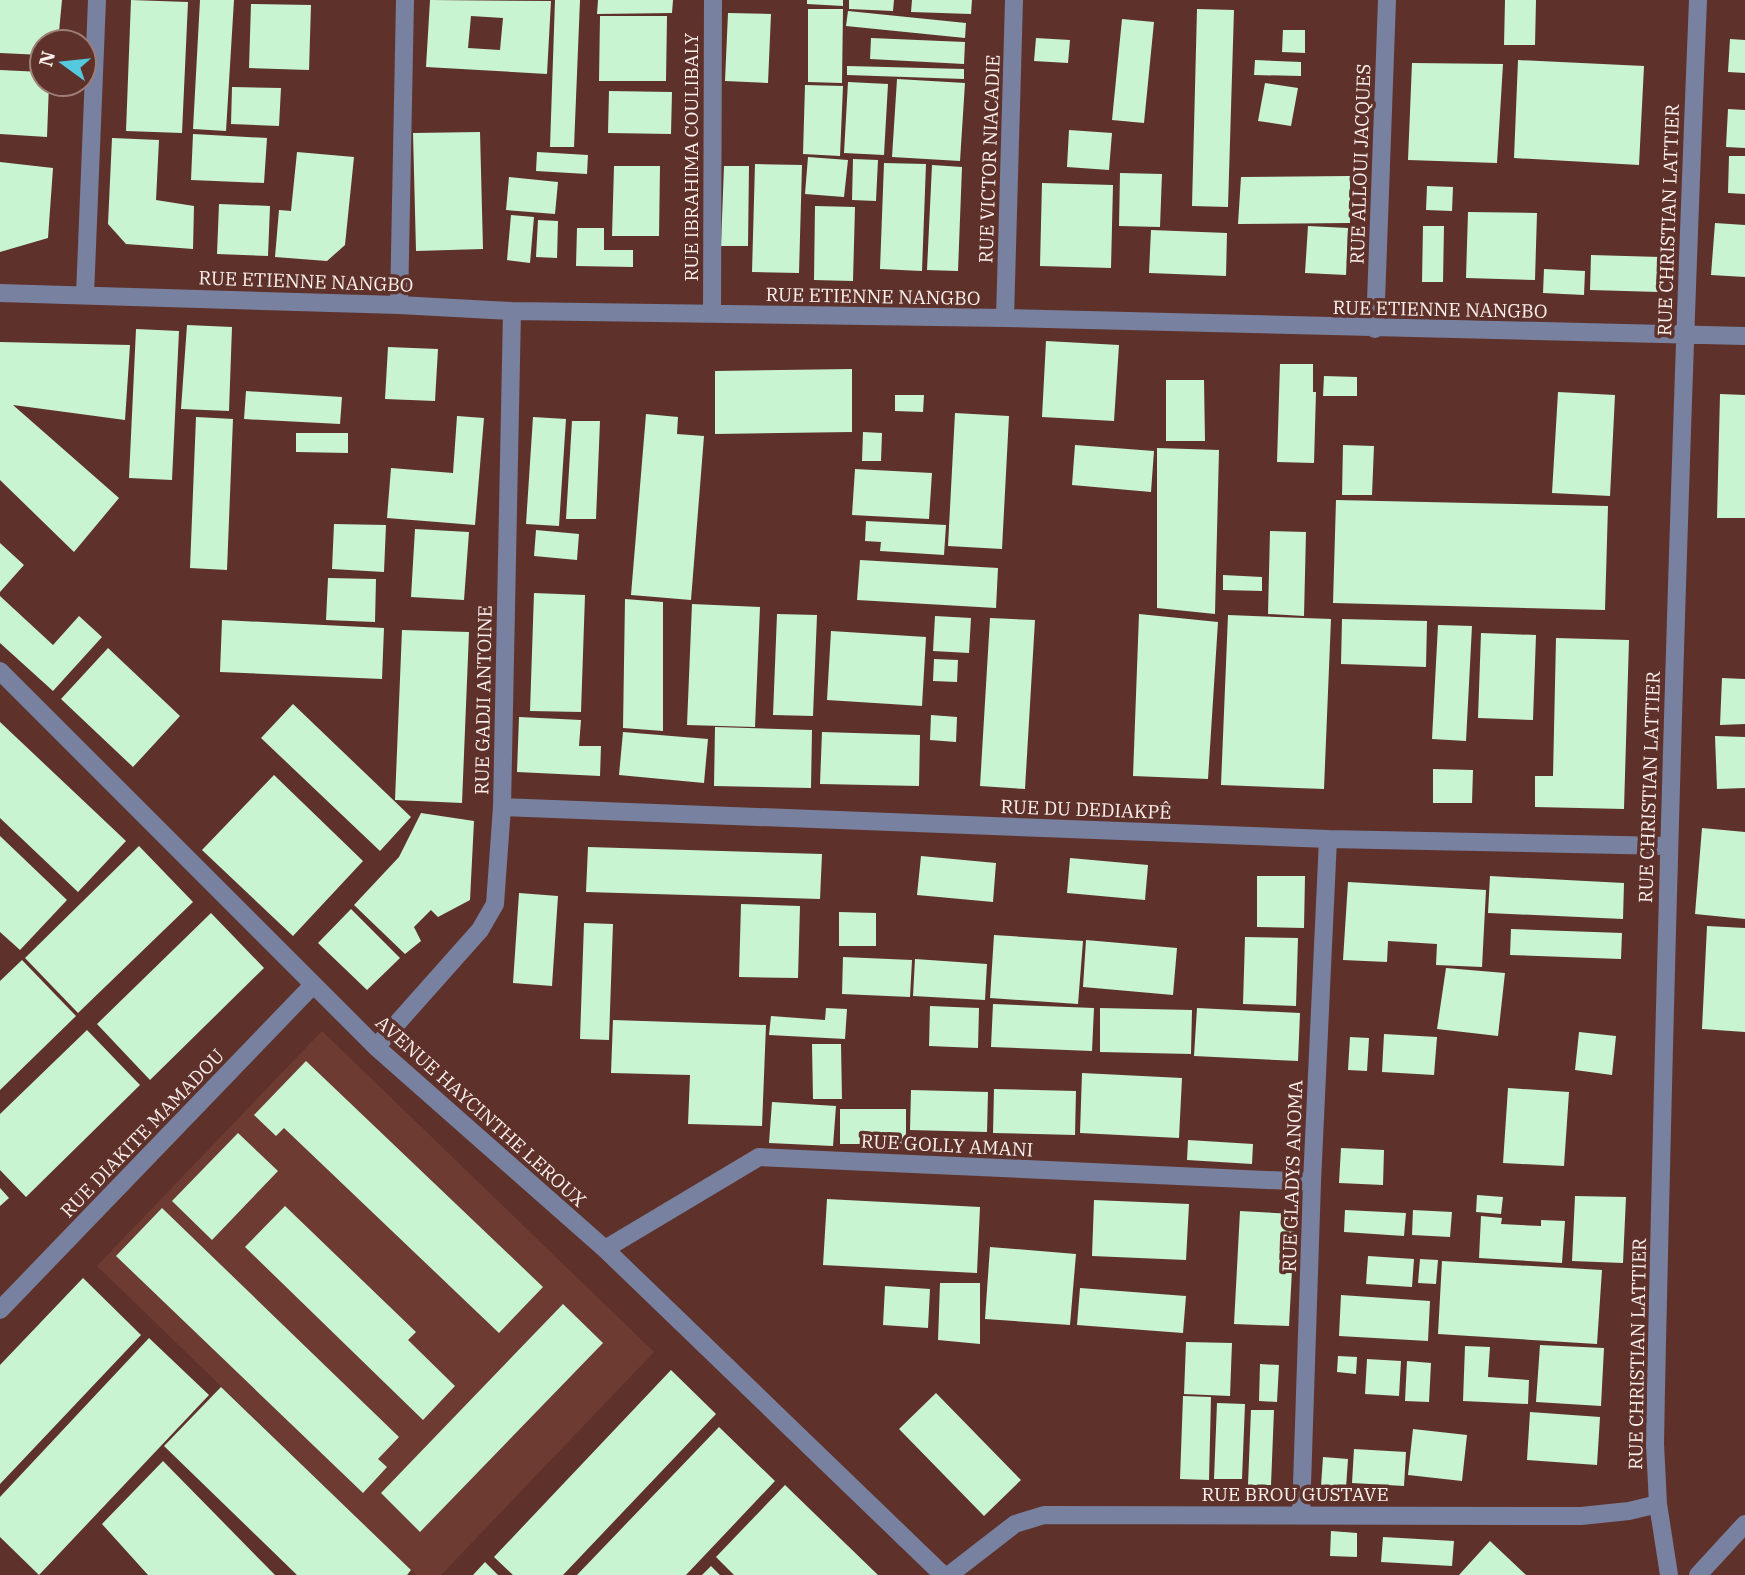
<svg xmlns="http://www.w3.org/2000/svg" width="1745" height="1575" viewBox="0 0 1745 1575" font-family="'IBM Plex Serif',serif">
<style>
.built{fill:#6d3b32}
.building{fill:#c8f4d1;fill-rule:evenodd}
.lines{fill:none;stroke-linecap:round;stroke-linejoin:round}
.minor{stroke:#78819f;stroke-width:18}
.labels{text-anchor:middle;stroke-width:7;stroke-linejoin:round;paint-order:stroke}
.street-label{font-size:19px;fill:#fbf0ed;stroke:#5e322b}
</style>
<rect width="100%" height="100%" fill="#5e322b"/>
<!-- built -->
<path class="built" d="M322 1031 654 1352 441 1575H416L97 1266Z"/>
<!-- building -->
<path class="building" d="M0 0H62L58 42H42V55L0 53Z
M131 0 188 2 182 133 126 131Z
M200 0H234L226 131 193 129Z
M430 0 551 1 547 74 426 67ZM471 16 503 18 500 50 468 48Z
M555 0H580L574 147H550Z
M598 0H673L672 13 597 14Z
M807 0H843V6L807 4Z
M849 0H894L893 11 849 9Z
M912 0H972L971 14 911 12Z
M1505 0H1536L1535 45H1504Z
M251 4 311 5 309 70 249 68Z
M808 9H843L842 83 808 82Z
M1197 9 1234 10 1228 207 1192 206Z
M848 11 966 23 965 38 846 26Z
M728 13 771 14 768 83 725 81Z
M600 16H667L666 81H599Z
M1122 19 1154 22 1144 123 1112 120Z
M1283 30H1305V53L1282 52Z
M871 38 965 42 964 64 870 59Z
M1036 38 1070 40 1068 63 1034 61Z
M1730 39 1745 40V73L1728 72Z
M1255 60 1301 62V76L1254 75Z
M1518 60 1644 66 1639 165 1514 158Z
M1412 63 1503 64 1497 163 1408 160Z
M847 66 964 69V79L847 75Z
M0 70 42 72V84H49L47 137 0 134Z
M897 79 965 83 960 161 892 157Z
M848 82 888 84 884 155 844 153Z
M1265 83 1298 88 1291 126 1258 121Z
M805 85 843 86 840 156 803 154Z
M232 87 281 88 279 126 231 124Z
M609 91 672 92 671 134 608 133Z
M1728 109 1745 110V148L1726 147Z
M1069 130 1112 133 1109 170 1067 167Z
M480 132 483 249 416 251 413 133Z
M193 134 267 138 264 183 191 180Z
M112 138 159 140 156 200 194 206 193 249 126 244 108 224Z
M297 152 354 157 345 245 327 261 275 257 279 210 291 211Z
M537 152 588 155 587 174 536 171Z
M1729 156H1745V194L1728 193Z
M808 157 848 160 844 197 805 194Z
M853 159 878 160 876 201 852 200Z
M0 162 53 168 48 238 0 252Z
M884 163 926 164 922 271 880 269Z
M755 164 802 165 799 273 752 272Z
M932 165 962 167 958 271 927 270Z
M614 166H660L659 236H612Z
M724 166H749L748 246H721Z
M1120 173 1162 174 1160 227 1119 226Z
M1350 176V223L1238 224 1241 177Z
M509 177 558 182 555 214 506 210Z
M1042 183 1113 185 1111 268 1040 266Z
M1427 186 1453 187 1452 211 1426 210Z
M219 204 270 206 268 256 217 254Z
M815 206 855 207 853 281 814 280Z
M1468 212 1537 213 1535 280 1466 278Z
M511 215 534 217 530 263 507 260Z
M538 220 558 221 557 258 536 257Z
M1715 223 1745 225V277L1711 275Z
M1308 226 1348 228 1346 275 1305 273Z
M1423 226H1444L1443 282H1422Z
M577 228H604V250H633V267L576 266Z
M1151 230 1227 233 1226 276 1149 273Z
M1591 255 1660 257 1659 292 1590 290Z
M1544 269 1585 271 1584 295 1543 293Z
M187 325 232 327 229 411 181 409Z
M136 329 179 331 172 480 129 478Z
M1046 341 1119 345 1114 421 1042 417Z
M0 342 130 345 125 420 13 405 119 498 74 552 0 480Z
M388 347 438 349 435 401 385 399Z
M1280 364H1313V392H1316L1314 463 1277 462Z
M852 369V432L715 434V371Z
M1324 376 1357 377V396H1323Z
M1166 380H1204L1205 441H1166Z
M246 391 342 397 340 424 244 419Z
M1558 392 1615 395 1610 496 1552 493Z
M1720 394 1745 395V518H1717Z
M895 395H924L923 412 895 411Z
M955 413 1009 416 1002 549 948 546Z
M646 414 678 417 677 434 704 436 691 600 631 595Z
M457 416 484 418 475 525 387 518 391 468 453 473Z
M196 417 233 419 227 570 190 568Z
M533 417 566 419 559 526 526 524Z
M572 421H600L596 519H566Z
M863 432 882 433 881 461H862Z
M296 433H348V453L296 452Z
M1075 445 1154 451 1151 492 1072 485Z
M1343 445 1374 446 1372 495H1342Z
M1157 448 1219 450 1215 614 1157 608Z
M855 469 932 473 929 519 852 515Z
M1336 500 1608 506 1605 610 1333 603Z
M866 521 946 525 944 555 880 551 881 542 865 541Z
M334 524 386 525 384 572 332 569Z
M415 529 469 532 464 600 411 597Z
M536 530 579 534 577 560 534 556Z
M1270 531 1306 532 1304 616 1268 614Z
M0 543 24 565 0 592Z
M860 560 998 568 996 608 857 600Z
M1223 575 1262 577V591L1223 590Z
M328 578 376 579 375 622 326 620Z
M534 593 585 595 581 712 530 711Z
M0 596 53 645 79 616 102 637 53 691 0 643Z
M625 599 663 602V731L623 728Z
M692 604 760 607 755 727 687 725Z
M777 614 817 615 813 716 773 715Z
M1139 614 1218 622 1208 779 1133 776Z
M1228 615 1331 619 1324 789 1221 785Z
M935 616 971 618 969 653 933 651Z
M990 618 1035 620 1025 789 980 786Z
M1342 619 1427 621 1426 667 1341 664Z
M222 620 384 628 382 679 220 672Z
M1438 625 1472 626 1466 741 1432 739Z
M402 630 469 632 462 803 395 800Z
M831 631 926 637 922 706 827 700Z
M1481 633 1536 635 1533 720 1478 718Z
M1556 638 1629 640 1624 809 1535 807V776H1553Z
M108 648 180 716 133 767 61 699Z
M934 659 958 660 957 682 933 681Z
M1722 678 1745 679V724L1720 725Z
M293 704 411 817 380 851 261 738Z
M931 715 957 717 956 742 930 740Z
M519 717 581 720 579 746H601L600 776 517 772Z
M0 722 126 841 78 892 0 818Z
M715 727 812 730 811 788 714 786Z
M623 732 708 739 704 783 619 775Z
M822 732 920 735 919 786 820 784Z
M1715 736 1745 737V788L1717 789Z
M1433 769 1473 770 1472 803H1433Z
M274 775 363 861 293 936 202 850Z
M421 813 474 821 470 900 438 917 431 910 414 927 421 941 405 954 354 905 399 857Z
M1702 828 1745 832V919L1695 914Z
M0 836 67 900 20 950 0 932Z
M139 846 193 902 78 1013 25 958Z
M588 847 822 854 820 899 586 892Z
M921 856 996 863 993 902 917 895Z
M1070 858 1148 865 1145 900 1067 893Z
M1257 876H1305L1304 928 1257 927Z
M1490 876 1624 883 1623 919 1488 913Z
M1348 882 1486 890 1482 967 1436 965 1437 944 1388 941 1387 962 1343 960Z
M519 893 558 896 552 986 513 983Z
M741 904 800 906 798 978 739 977Z
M351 909 400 958 367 990 318 943Z
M839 912 876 913V946H839Z
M211 913 264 968 150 1080 97 1024Z
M584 923 613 924 609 1040 580 1039Z
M1707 926 1745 928V1032L1702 1029Z
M1511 929 1622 933 1621 959 1510 955Z
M994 935 1083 941 1078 1004 990 998Z
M1245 937 1298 938 1296 1006 1243 1004Z
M1086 940 1177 948 1173 995 1083 987Z
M843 957 912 960 910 997 842 994Z
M915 959 987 964 985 1000 913 996Z
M22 960 76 1016 0 1090V981Z
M1446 968 1505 973 1498 1036 1437 1029Z
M993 1004 1094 1008 1092 1051 991 1047Z
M930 1006 979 1008 978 1048 929 1046Z
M826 1008 847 1009 845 1039 769 1035 771 1016 825 1020Z
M1100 1008 1192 1010 1191 1054 1100 1052Z
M1197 1008 1300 1013 1298 1061 1194 1056Z
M613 1020 766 1025 762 1126 688 1124 690 1075 611 1073Z
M87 1030 140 1085 26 1197 0 1170V1114Z
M1579 1032 1616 1036 1612 1075 1575 1070Z
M1384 1034 1437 1037 1434 1075 1382 1072Z
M1350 1037 1369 1038 1367 1071 1348 1070Z
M812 1044H841L842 1099H813Z
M306 1061 543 1287 499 1333 284 1128 276 1136 254 1115Z
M1082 1073 1182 1078 1179 1138 1080 1133Z
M1508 1088 1569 1092 1564 1166 1503 1163Z
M994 1089 1076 1091 1075 1135 993 1133Z
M911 1090 988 1092 987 1132 910 1130Z
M772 1102 836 1106 833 1146 769 1143Z
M840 1109H906V1144H840Z
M238 1133 278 1171 212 1240 172 1201Z
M1188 1140 1253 1144 1252 1164 1187 1160Z
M1341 1148 1384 1150 1383 1185 1339 1183Z
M0 1188 9 1198 0 1206Z
M1477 1195 1503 1197 1501 1214 1476 1212Z
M1575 1196 1626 1197 1623 1263 1572 1261Z
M827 1199 980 1207 977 1273 823 1265Z
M1094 1200 1189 1204 1186 1260 1092 1256Z
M285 1206 416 1332 408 1340 455 1386 423 1420 245 1247Z
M162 1208 399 1437 378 1459 387 1467 363 1493 116 1256Z
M1345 1210 1406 1213 1404 1236 1344 1232Z
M1413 1210 1452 1212 1450 1237 1412 1235Z
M1240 1211 1295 1214 1289 1326 1234 1324Z
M1481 1216 1502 1218 1501 1224 1541 1226V1220L1565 1221 1562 1263 1479 1258Z
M990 1247 1076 1254 1070 1325 985 1319Z
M1368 1256 1414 1259 1412 1287 1366 1284Z
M1420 1259 1438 1260 1436 1284 1418 1283Z
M1442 1261 1602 1270 1597 1344 1438 1334Z
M83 1278 141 1335 0 1484V1365Z
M940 1283H980V1344L938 1340Z
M885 1286 930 1289 928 1328 883 1325Z
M1080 1288 1186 1296 1183 1333 1077 1325Z
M1341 1295 1430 1301 1428 1341 1339 1336Z
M563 1304 603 1343 420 1532 381 1493Z
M149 1338 209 1395 39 1575 0 1537V1497Z
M1186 1342 1232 1343 1230 1396 1184 1394Z
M1540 1345 1604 1348 1601 1406 1536 1402Z
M1465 1346 1490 1347 1488 1377 1529 1380 1528 1404 1463 1401Z
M1338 1356 1357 1357 1356 1374 1337 1372Z
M1367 1359 1401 1361 1399 1396 1365 1394Z
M1407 1361 1431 1363 1429 1402 1405 1401Z
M1260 1364 1279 1365 1277 1402 1259 1401Z
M671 1370 716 1414 563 1575H513L494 1557Z
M221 1387 411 1570 407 1575H297L164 1446Z
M936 1393 1021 1480 984 1516 899 1429Z
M1183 1396 1211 1397 1209 1480 1180 1479Z
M1217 1403 1245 1404 1242 1479H1214Z
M1251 1410H1274L1271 1485H1248Z
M1530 1412 1600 1417 1597 1465 1527 1460Z
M719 1427 775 1481 686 1575H577Z
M1413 1429 1467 1435 1462 1481 1408 1475Z
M1354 1449 1406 1452 1404 1486 1352 1483Z
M1323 1457 1348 1459 1346 1488 1321 1486Z
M163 1461 275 1575H148L102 1524Z
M785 1485 878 1575H734L716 1557Z
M1331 1531 1357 1533V1557L1330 1556Z
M1383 1537 1454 1541 1452 1566 1381 1562Z
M1490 1541 1526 1575H1459Z
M485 1562 498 1575H473Z
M711 1566 720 1575H702Z"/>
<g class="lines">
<!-- minor -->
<path class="minor" d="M0 293 399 305 512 311 1005 318 1745 336
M85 295 97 0
M399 305 405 0
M712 314 713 0
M1005 318 1014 0
M1375 329 1387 0
M0 671 376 1047 605 1249 943 1575
M502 807 1328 839 1667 846
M376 1047 480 930 495 904 502 807 512 311
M605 1249 759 1157 1312 1182
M0 1310 313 985
M1301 1515 1312 1182 1328 839
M949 1575 1015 1524 1044 1515 1581 1516 1629 1511 1658 1504
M1669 1575 1658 1504 1655 1444 1656 1389C1666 926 1679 463 1698 0
M1698 1575 1745 1524"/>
</g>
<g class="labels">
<!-- street labels -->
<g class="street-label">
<text transform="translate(691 157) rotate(-90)" y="7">RUE IBRAHIMA COULIBALY</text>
<text transform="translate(989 159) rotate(-88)" y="7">RUE VICTOR NIACADIE</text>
<text transform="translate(1360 164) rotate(-88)" y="7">RUE ALLOUI JACQUES</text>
<text transform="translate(1668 220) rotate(-88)" y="7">RUE CHRISTIAN LATTIER</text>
<text transform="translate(306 281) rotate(2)" y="7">RUE ETIENNE NANGBO</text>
<text transform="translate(873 296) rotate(1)" y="7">RUE ETIENNE NANGBO</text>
<text transform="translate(1440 309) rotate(1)" y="7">RUE ETIENNE NANGBO</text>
<text transform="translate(483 700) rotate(-89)" y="7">RUE GADJI ANTOINE</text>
<text transform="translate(1649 787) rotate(-88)" y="7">RUE CHRISTIAN LATTIER</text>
<text transform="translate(1086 809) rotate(2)" y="7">RUE DU DEDIAKPÊ</text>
<text transform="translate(481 1111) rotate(42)" y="7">AVENUE HAYCINTHE LEROUX</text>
<text transform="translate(142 1133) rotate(-46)" y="7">RUE DIAKITE MAMADOU</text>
<text transform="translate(947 1145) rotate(3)" y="7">RUE GOLLY AMANI</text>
<text transform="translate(1292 1176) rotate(-88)" y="7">RUE GLADYS ANOMA</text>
<text transform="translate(1637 1354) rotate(-89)" y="7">RUE CHRISTIAN LATTIER</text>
<text x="1295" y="1501">RUE BROU GUSTAVE</text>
</g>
</g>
<!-- north arrow -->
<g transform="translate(63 63) rotate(285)"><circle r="33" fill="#5e322b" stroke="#9d7e79" stroke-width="2"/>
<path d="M0-5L12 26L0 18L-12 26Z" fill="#55cade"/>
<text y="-10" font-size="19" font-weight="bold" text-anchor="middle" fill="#fbf0ed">N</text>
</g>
</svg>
